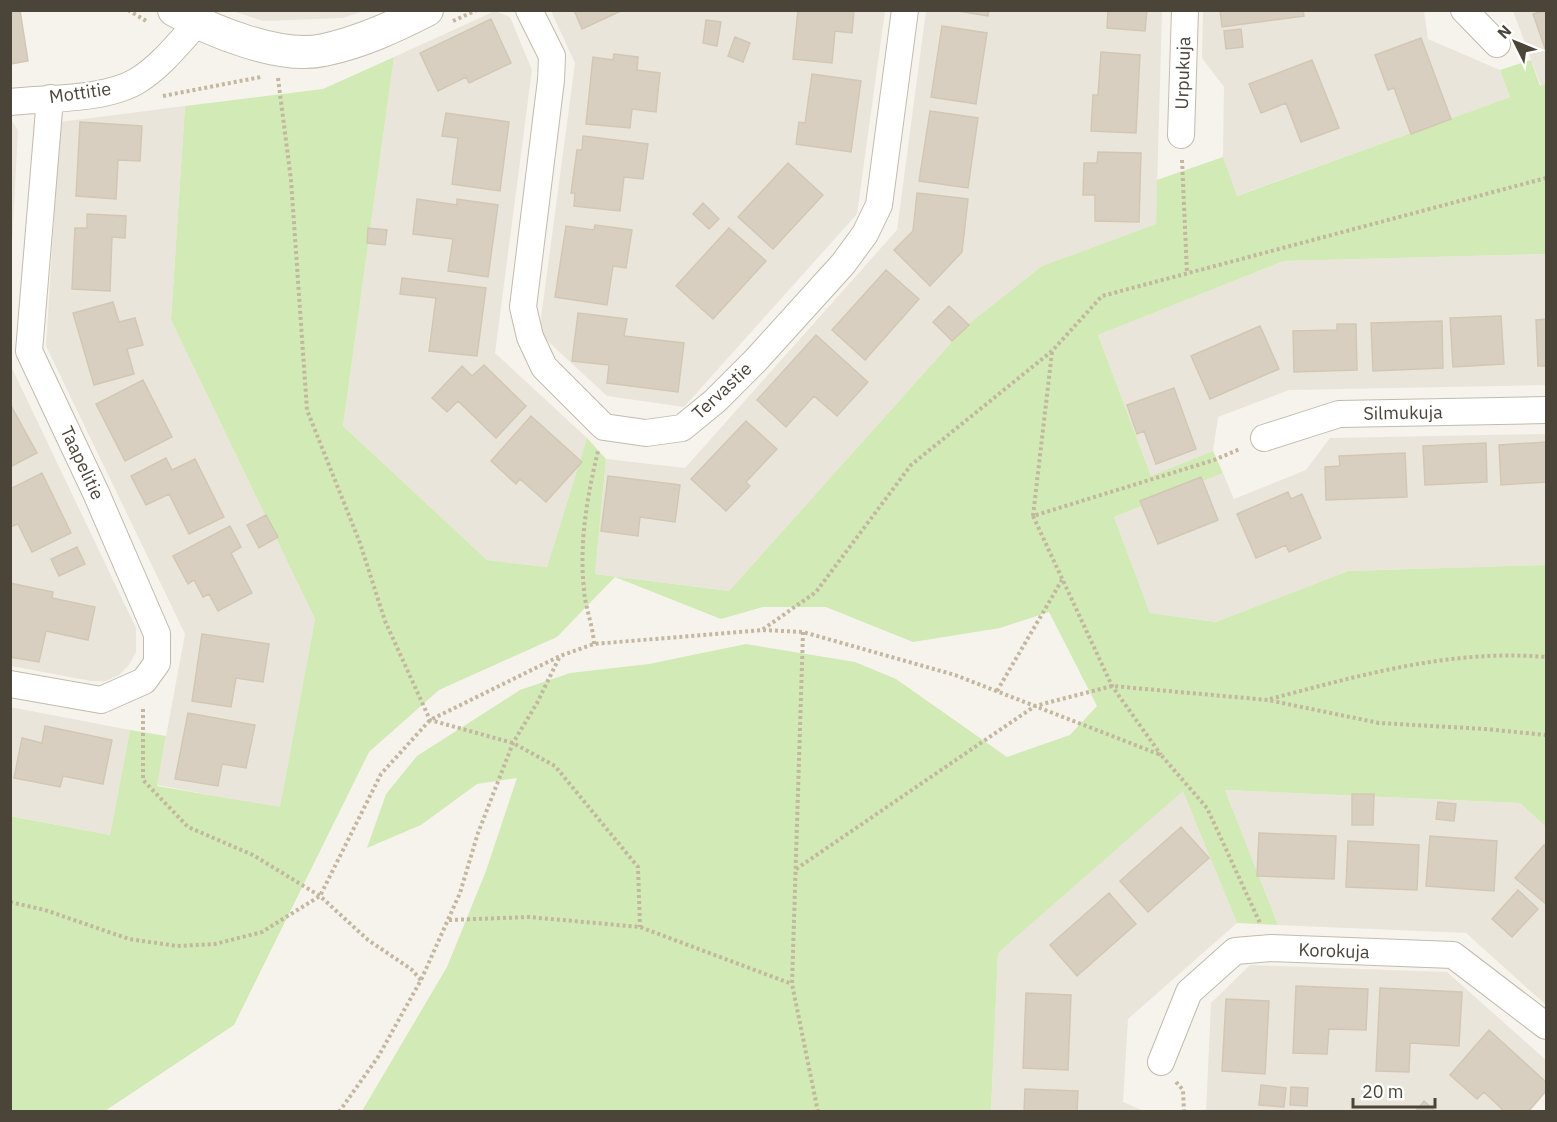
<svg xmlns="http://www.w3.org/2000/svg" width="1557" height="1122" viewBox="0 0 1557 1122" font-family="'IBM Plex Sans',sans-serif">
<style>
.residential{fill:#eae5da}
.green{fill:#d2eab5}
.building{fill:#d8cfc1;stroke:#d3c7b4;stroke-width:1.5}
.lines{fill:none;stroke-linecap:round;stroke-linejoin:round}
.minor-casing{stroke:#c2bbae;stroke-width:28}
.tertiary-casing{stroke:#c2bbae;stroke-width:34}
.path{stroke:#c4b79f;stroke-width:4;stroke-dasharray:3 3;stroke-linecap:butt}
.minor{stroke:#fff;stroke-width:26}
.tertiary{stroke:#fff;stroke-width:32}
.labels{text-anchor:middle;stroke-width:5;stroke-linejoin:round;paint-order:stroke}
.street-label{font-size:18px;fill:#4b4439;stroke:#fff}
</style>
<rect width="100%" height="100%" fill="#f6f3ec"/>
<!-- residential -->
<path class="residential" d="M233 11V10L364 11 343 18 263 21Z
M495 11 510 17 532 70 495 353 587 438 547 567 487 560 343 426 394 57Z
M551 11H885L857 214 684 407 607 396 539 333 575 63Z
M926 11H1162L1156 224 1042 266 967 325 729 591 595 574 606 459 685 468 897 230Z
M1203 11H1424L1428 39 1500 70 1510 97 1236 196 1223 157 1224 87 1202 58Z
M1513 11H1546V84L1541 86Z
M185 106 171 320 315 619 280 808 157 785 185 634 46 346 60 122Z
M11 120 18 130 11 264 10 120Z
M1546 254V385L1289 390 1218 417 1213 451 1151 476 1098 335 1284 261Z
M10 364 136 628V652L129 665 119 675 106 681H91L11 666Z
M1546 434V565L1348 571 1216 622 1150 613 1114 517 1223 473 1234 499 1306 470 1330 438Z
M10 707 130 730 110 835 11 816Z
M1183 790 1237 923 1128 1019 1123 1102 1144 1111 991 1112 998 953Z
M1225 790 1520 803 1546 827V1005L1466 933 1278 925Z
M1250 965 1447 972 1546 1060V1088L1526 1111 1206 1112 1211 1003Z"/>
<!-- green -->
<path class="green" d="M394 57 343 426 487 560 547 567 587 438 606 459 595 574 729 591 967 325 1042 266 1156 224 1157 180 1223 157 1237 196 1510 97 1500 70 1531 60 1540 86 1546 84V254L1284 261 1098 335 1151 476 1213 451 1223 473 1114 517 1150 613 1216 622 1348 571 1546 565V827L1520 803 1225 790 1278 925 1237 923 1183 791 998 953 991 1111H362L447 967 486 871 517 778 477 784 421 825 367 848 386 794 417 756 520 690 570 673 649 664 746 644 855 662 896 679 1007 757 1070 735 1097 706 1049 612 1000 628 913 642 826 607H763L721 619 615 577 557 637 439 690 369 752 234 1025 105 1111H11L10 816 110 835 130 730 166 736 157 786 280 807 315 619 171 320 185 106 323 89Z"/>
<!-- building -->
<path class="building" d="M10 10H20L28 61 10 64Z
M574 10H623L582 29Z
M798 10H854L852 33 835 31 832 63 793 59Z
M951 10H989L988 16Z
M1108 10H1147L1145 31 1107 28Z
M1220 10H1303L1304 16 1222 27Z
M1546 10V51L1533 14Z
M491 19 511 63 469 83 466 77 438 91 420 53Z
M706 20 721 22 717 46 703 43Z
M942 26 987 33 976 104 931 97Z
M1241 29 1243 47 1226 49 1224 31Z
M735 37 750 43 743 62 728 56Z
M1421 38 1451 119 1411 134 1394 88 1388 90 1375 55Z
M1101 52 1140 55 1136 133 1091 131 1093 95H1098Z
M614 54 638 57 637 70 660 73 656 112 632 109 630 128 586 124 593 57 613 60Z
M1312 60 1339 128 1301 142 1286 103 1261 113 1249 84Z
M812 74 861 81 851 152 796 144 799 122 805 123Z
M930 111 978 118 968 188 919 181Z
M446 113 509 122 500 191 452 184 458 138 442 136Z
M80 122 142 126 140 161 118 160 116 199 76 196Z
M583 136 648 144 643 179 624 177 620 211 574 206 575 193H571L577 150H582Z
M1098 152 1141 153 1139 222 1095 221V195H1083L1084 163H1097Z
M788 163 823 195 773 249 738 217Z
M917 193 968 199 962 252 930 286 894 250 913 231Z
M417 199 457 205V199L498 205 488 277 448 271 453 239 413 234Z
M703 203 719 219 709 229 693 214Z
M87 214 126 216 125 238 112 237 110 291 72 289 75 228H87Z
M595 225 632 230 626 268 613 266 607 305 555 297 566 226 594 230Z
M368 228 387 230 385 245 367 243Z
M729 228 766 261 713 319 676 286Z
M886 270 919 299 865 360 832 330Z
M402 278 486 288 477 356 429 351 436 298 400 294Z
M113 302 119 322 135 318 143 345 127 349 134 374 94 385 73 313Z
M949 306 969 325 952 341 933 322Z
M578 313 627 319 624 336 684 343 678 392 607 383 609 365 572 361Z
M1501 316 1504 364 1453 367 1450 318Z
M1546 319V366H1538L1536 320Z
M1442 321 1443 368 1373 371 1371 323Z
M1337 324H1356L1357 370 1294 372 1293 331 1337 330Z
M1260 326 1279 369 1210 399 1191 356Z
M816 335 868 382 837 416 814 396 786 427 757 400Z
M484 365 526 406 496 438 458 401 447 412 432 398 462 366 472 376Z
M143 380 172 437 125 461 96 404Z
M1174 388 1196 449 1156 464 1144 431 1137 434 1127 405Z
M10 404 37 453 10 467Z
M531 416 582 462 546 502 520 479 516 484 491 461Z
M746 421 777 449 746 482 750 486 726 511 691 479Z
M1546 442V482L1501 485 1499 445Z
M1486 443 1487 482 1425 485 1423 446Z
M1405 453 1407 497 1326 500 1325 467 1340 466 1339 456Z
M166 458 172 470 195 459 224 517 189 534 169 494 146 505 131 476Z
M42 473 71 533 32 552 18 524 10 527V489Z
M608 476 680 485 675 522 640 517 638 536 601 531Z
M1201 477 1218 520 1158 544 1140 501Z
M1288 492 1291 499 1302 494 1321 538 1289 552 1286 545 1256 558 1237 514Z
M266 515 278 537 259 548 247 525Z
M230 526 241 547 231 553 252 593 218 611 209 594 203 597 194 580 188 584 173 556Z
M77 547 85 564 59 576 51 559Z
M10 583 53 592 52 598 95 607 88 640 46 631 39 662 10 657Z
M202 634 269 644 263 682 236 678 231 707 192 701Z
M188 713 255 725 246 768 222 764 218 786 175 779Z
M45 726 112 740 103 784 63 776 60 787 14 778 22 738 42 743Z
M1352 794H1374L1373 825H1352Z
M1438 802 1456 804 1454 821 1436 819Z
M1181 827 1209 858 1148 912 1120 881Z
M1259 833 1336 836 1334 879 1257 876Z
M1430 836 1497 841 1494 891 1426 886Z
M1348 841 1419 845 1417 890 1346 887Z
M1544 845 1546 848V904L1515 878Z
M1518 890 1538 909 1512 937 1492 919Z
M1109 893 1136 924 1077 976 1050 945Z
M1296 986 1368 989 1366 1030 1329 1029 1327 1054 1293 1053Z
M1380 988 1462 992 1459 1046 1410 1043 1409 1072 1376 1071Z
M1026 993 1071 995 1068 1070 1023 1068Z
M1226 999 1269 1001 1265 1074 1222 1071Z
M1489 1030 1546 1082V1091L1528 1112H1505L1484 1092 1477 1099 1450 1075Z
M1261 1085 1286 1088 1284 1107 1259 1105Z
M1291 1087 1308 1088 1307 1106 1290 1105Z
M1025 1089 1078 1091 1077 1112H1024Z
M1424 1101 1436 1112H1415Z"/>
<g class="lines">
<!-- minor casing -->
<g class="minor-casing">
<path id="minor" d="M529 10 552 56 551 80 523 307 530 337 544 367 604 427 646 433 682 428 715 401 756 360 843 264 865 234 879 205 905 10
M1464 10 1497 44
M10 102C48 98 105 100 137 81 160 67 179 43 197 23
M1181 135 1185 10
M1264 438 1339 414 1546 410
M10 684 101 700 144 681 157 663V634L96 493 29 351 50 98
M1161 1062 1189 992 1235 951 1271 948 1453 955 1546 1026"/>
</g>
<!-- tertiary casing -->
<g class="tertiary-casing">
<path id="tertiary" d="M174 10C211 31 281 60 324 50 361 42 394 27 427 10"/>
</g>
<!-- path -->
<path class="path" d="M128 10 148 22
M453 21 477 10
M278 78 291 180 307 410 360 543 385 621 430 720 513 743 555 766 638 867 640 927
M163 96 261 77
M1182 160 1187 273
M1052 352 1033 516 1214 460 1240 449
M1033 516 1112 686 1161 755
M763 630 803 632 955 675 1161 755 1207 808 1260 923
M803 632 792 984 818 1112
M594 644C593 625 585 607 584 590 579 543 587 497 598 451
M997 691 1062 580
M1270 699C1362 675 1450 649 1546 657
M143 709V780L188 827 253 855 320 896 368 940 411 969 421 980
M796 869 1035 706 1112 686 1268 700 1379 723 1485 729 1546 735
M10 902 45 910 129 939 177 946 215 944 262 932 320 896 381 774 430 720 560 656 594 644 762 630 816 592 911 465 1052 351 1102 296 1546 178
M449 920 529 917 640 927 792 984
M1176 1082 1183 1090 1184 1112
M339 1112 378 1057 421 980 460 893 478 833 513 743 537 703 560 656"/>
<!-- minor -->
<use href="#minor" class="minor"/>
<!-- tertiary -->
<use href="#tertiary" class="tertiary"/>
</g>
<g class="labels">
<!-- street labels -->
<g class="street-label">
<text transform="translate(1183 73) rotate(-88)" y="6">Urpukuja</text>
<text transform="translate(80 93) rotate(-8)" y="6">Mottitie</text>
<text transform="translate(722 391) rotate(-43)" y="6">Tervastie</text>
<text transform="translate(1403 413) rotate(-1)" y="6">Silmukuja</text>
<text transform="translate(82 463) rotate(65)" y="6">Taapelitie</text>
<text transform="translate(1334 951) rotate(2)" y="6">Korokuja</text>
</g>
</g>
<!-- border -->
<rect width="1557" height="1122" fill="none" stroke="#4b4439" stroke-width="24"/>
<!-- north arrow -->
<g transform="translate(1515 42) rotate(313)" stroke="#ffffff" stroke-width="4.5" paint-order="stroke">
<path d="M0-4.5L10 22L0 15L-10 22Z" fill="#4b4439"/>
<text y="-9" font-size="16" font-weight="bold" text-anchor="middle" fill="#4b4439">N</text>
</g>
<!-- scale -->
<path d="M1353 1098v9h82v-9" fill="none" stroke="#4b4439" stroke-width="3"/>
<text x="1362" y="1098" font-size="18" fill="#4b4439" stroke="#ffffff" stroke-width="4.5" paint-order="stroke">20 m</text>
</svg>
